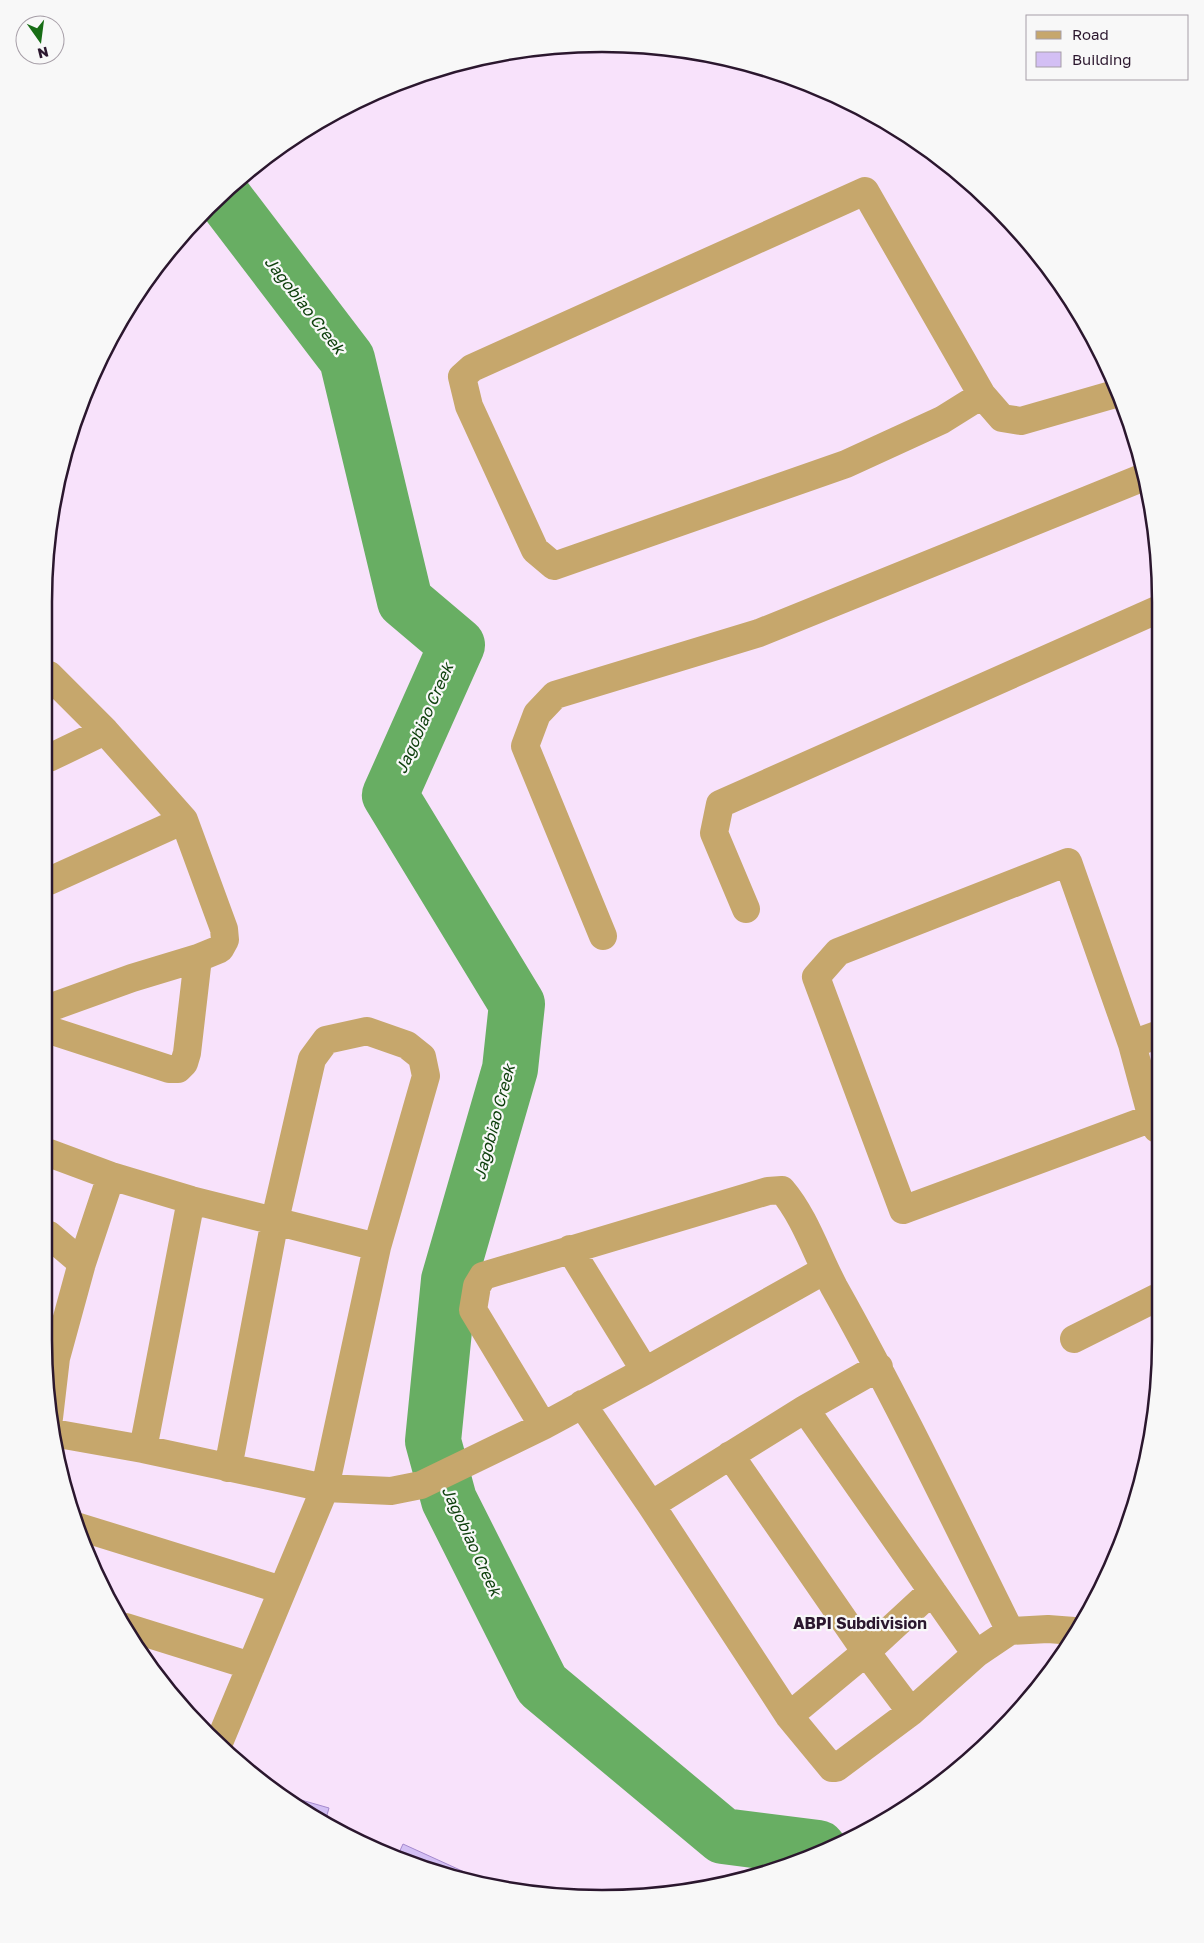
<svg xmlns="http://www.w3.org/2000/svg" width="1204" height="1943" viewBox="0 0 1204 1943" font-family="'Golos Text',sans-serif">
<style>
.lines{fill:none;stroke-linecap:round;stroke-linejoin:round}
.river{stroke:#68ae63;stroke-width:56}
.building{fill:#d3bff4;stroke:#a589cd}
.street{stroke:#c6a76c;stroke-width:28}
.labels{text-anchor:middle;stroke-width:4.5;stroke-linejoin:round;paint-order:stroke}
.water-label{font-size:16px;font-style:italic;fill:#0f400d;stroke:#f8f8f8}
.neighbourhood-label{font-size:16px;font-weight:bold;fill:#2b172e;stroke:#f8f8f8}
.rim{fill:none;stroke:#2b172e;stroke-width:2.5}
</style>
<rect width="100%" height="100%" fill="#f8e2fb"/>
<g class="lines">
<!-- river -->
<path class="river" d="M222 195 347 359 405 601 457 645 390 795 517 1004 510 1069 449 1280 433 1441 449 1500 542 1685 723 1836 818 1848 822 1853"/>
</g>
<!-- building -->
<path class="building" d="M277 1793 329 1808 325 1822 292 1805Z
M403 1844 482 1880 479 1885 423 1870 397 1857Z"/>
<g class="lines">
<!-- street -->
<path class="street" d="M982 395 942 420 846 464 554 566 535 550 469 406 462 377 472 368 865 191 982 395 1002 418 1021 421 1115 394
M49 675 105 731 184 820 224 929 225 940 220 949 198 958 132 978 49 1008
M49 758 105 731
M49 881 184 820
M746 909 714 833 720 804 1159 609
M603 936 525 746 537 714 555 695 759 633 1144 477
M49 1030 169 1069H178L184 1063 187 1053 198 958
M1132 1044 1157 1035
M1152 1118 903 1210 816 977 838 952 1068 862 1132 1044 1152 1118 1157 1129
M49 1153 111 1176 191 1200 377 1247
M49 1235 82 1263
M570 1249 645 1371
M1074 1339 1156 1298
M582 1404 651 1505 789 1716 832 1768H836L911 1712 976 1654 1010 1631 1048 1629 1074 1631
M805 1409 976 1654
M49 1418 56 1358 82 1263 111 1176
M543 1426 473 1310 477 1286 483 1276 768 1191 782 1190C805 1217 817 1255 834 1287 897 1399 953 1516 1010 1631
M53 1433 143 1449 325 1488 391 1491 421 1485 543 1426 645 1371 825 1270
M143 1449 191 1200
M730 1455 866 1652 911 1712
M651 1505 805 1409 879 1367
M76 1526 282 1590
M126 1627 251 1666
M789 1716 866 1652 932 1591
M218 1745 325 1488 377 1247 426 1076 422 1057 407 1045 367 1031 326 1040 312 1059 275 1220 228 1468"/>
</g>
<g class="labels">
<!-- water labels -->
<g class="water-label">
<text transform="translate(305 305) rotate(52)" y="6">Jagobiao Creek</text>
<text transform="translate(424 718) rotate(-66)" y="6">Jagobiao Creek</text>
<text transform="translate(494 1122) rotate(-75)" y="6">Jagobiao Creek</text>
<text transform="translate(472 1541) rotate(65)" y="6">Jagobiao Creek</text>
</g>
<!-- neighbourhood labels -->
<g class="neighbourhood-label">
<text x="860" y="1629">ABPI Subdivision</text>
</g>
</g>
<!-- crop -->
<path d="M0 0H1204V1943H0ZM602 52H602A550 550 0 0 1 1152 602V1340A550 550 0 0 1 602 1890H602A550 550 0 0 1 52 1340V602A550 550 0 0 1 602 52Z" fill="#f8f8f8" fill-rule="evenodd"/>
<path class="rim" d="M602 52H602A550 550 0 0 1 1152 602V1340A550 550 0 0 1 602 1890H602A550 550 0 0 1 52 1340V602A550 550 0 0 1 602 52Z"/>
<!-- legend -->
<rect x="1026" y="15" width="162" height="65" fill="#f8f8f8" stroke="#a69ea7"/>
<rect x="1036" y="31" width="25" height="8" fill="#c6a76c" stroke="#a69ea7"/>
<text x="1072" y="40" font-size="15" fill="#2b172e">Road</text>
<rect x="1036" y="52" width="25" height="15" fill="#d3bff4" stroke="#a69ea7"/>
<text x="1072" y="65" font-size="15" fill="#2b172e">Building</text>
<!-- north arrow -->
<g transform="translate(40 40) rotate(166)"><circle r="24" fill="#f8f8f8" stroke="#a69ea7"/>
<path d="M0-4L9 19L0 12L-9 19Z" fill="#176d15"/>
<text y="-8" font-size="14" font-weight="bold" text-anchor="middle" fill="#2b172e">N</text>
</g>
</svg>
